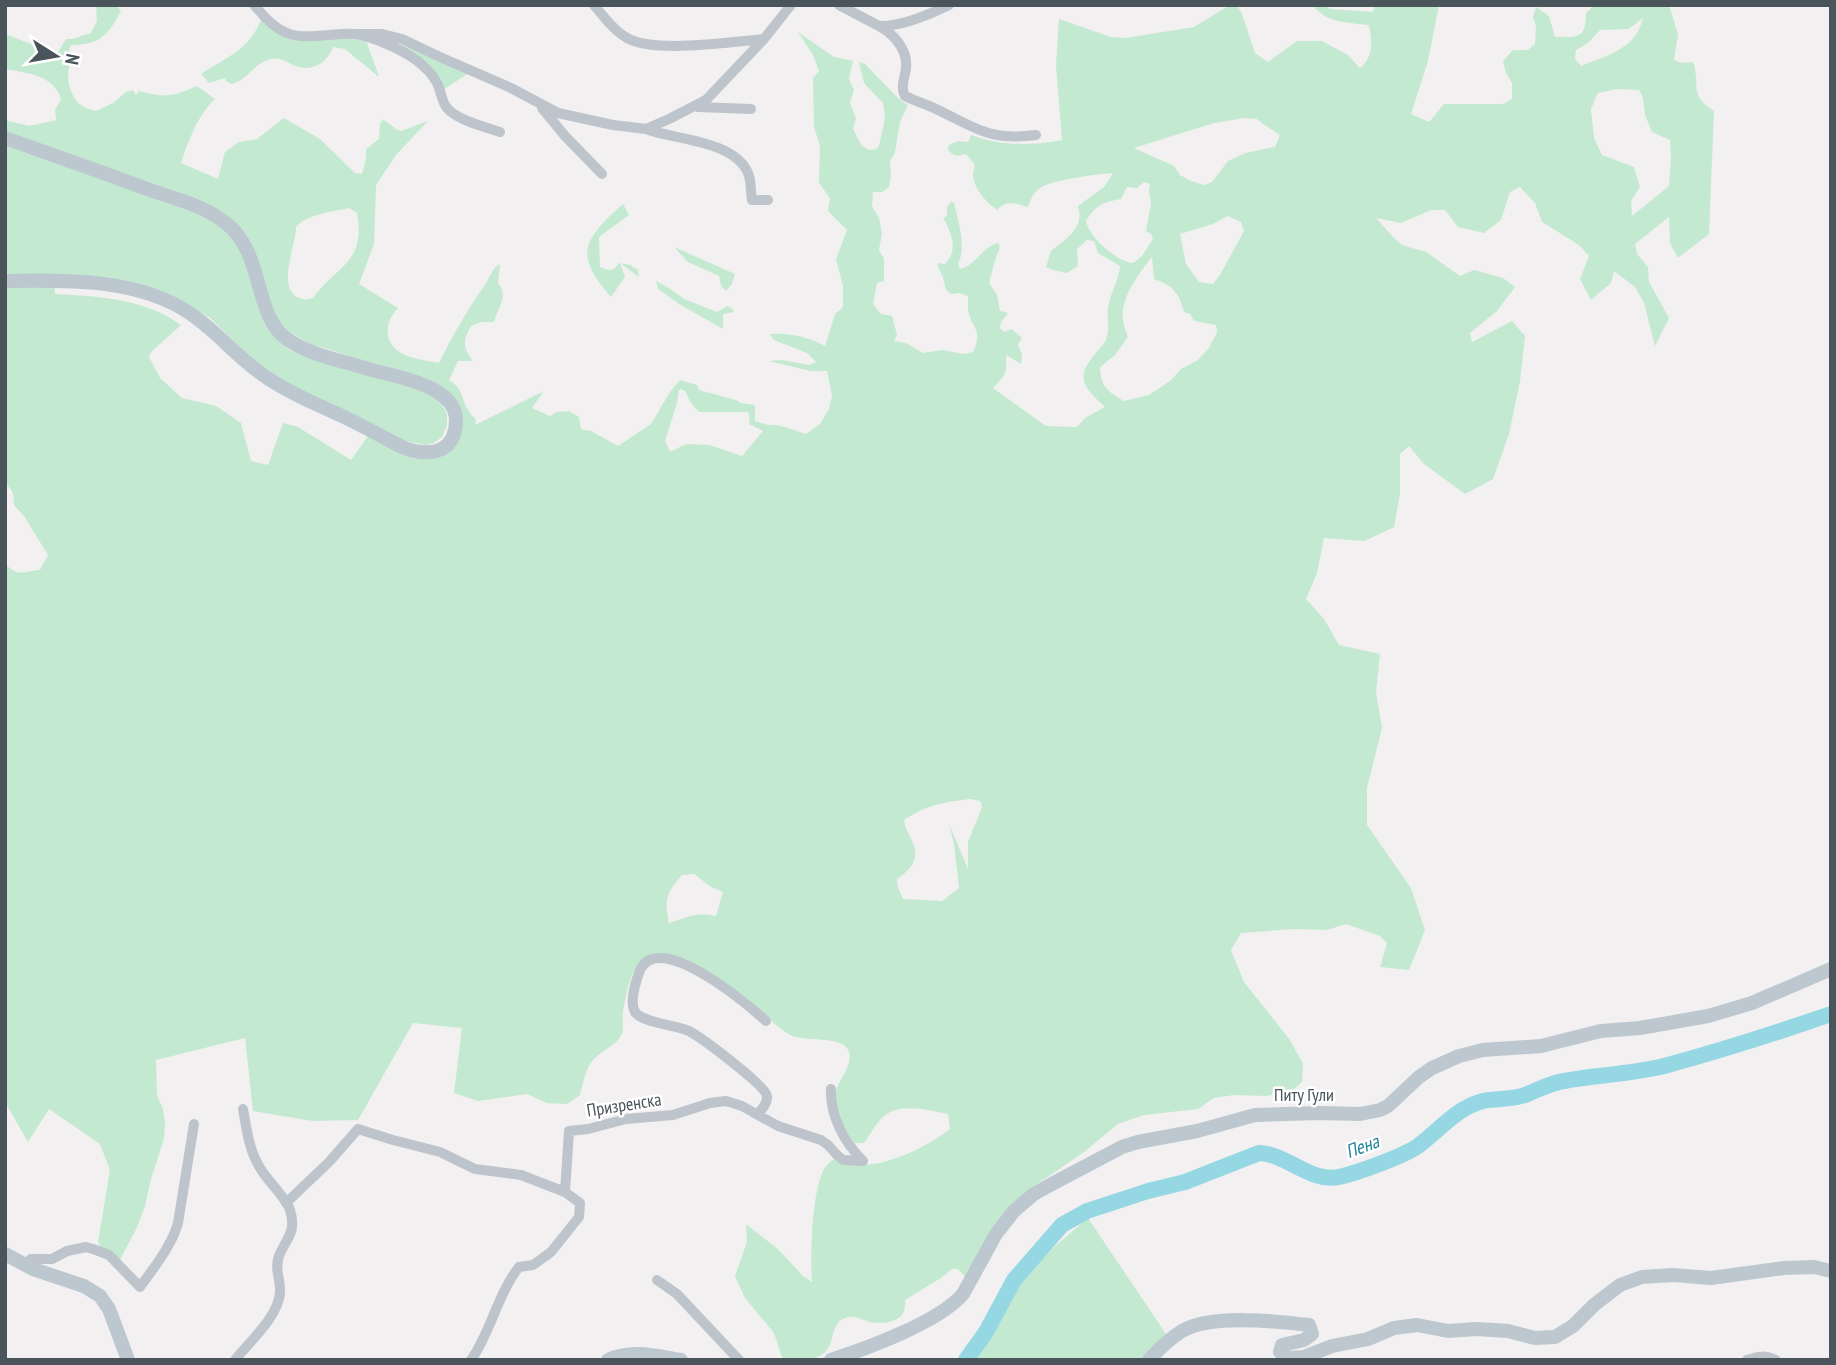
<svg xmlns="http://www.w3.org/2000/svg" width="1836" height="1365" viewBox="0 0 1836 1365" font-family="'PT Sans Narrow',sans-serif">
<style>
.green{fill:#c3ead0;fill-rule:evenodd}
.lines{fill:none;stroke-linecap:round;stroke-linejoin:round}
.river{stroke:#95d7e2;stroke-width:16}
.street{stroke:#bdc4cb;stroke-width:10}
.secondary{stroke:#bdc7cf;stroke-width:14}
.labels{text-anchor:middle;stroke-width:5;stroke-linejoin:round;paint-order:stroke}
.street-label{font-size:18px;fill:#4a545b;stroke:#fff}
.water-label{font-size:19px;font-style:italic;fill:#1c8293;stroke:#fff}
</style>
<rect width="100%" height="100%" fill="#f2f0f0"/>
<!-- green -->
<path class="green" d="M96 5H116L121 11C108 35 100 45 71 45 68 51 67 56 71 63 64 75 70 100 84 107 87 109 92 109 96 111L113 103 126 92 133 90 136 95 139 91C166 98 171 97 197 86L215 99C197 116 189 140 181 163L218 179 225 152 239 142 257 139 284 118 320 139 355 173 362 174 366 159V149L379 139 380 124 383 119 396 129 401 131 428 121 396 155 376 185 374 244 359 284 398 308C383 324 383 345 405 355 415 359 428 361 439 363 452 336 467 311 484 286 490 278 491 269 500 264L498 283C509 297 498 306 494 322H481L471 326C463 341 462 347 473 361H458L449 380C465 391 460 397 468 410 470 414 474 417 476 420L475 425 544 391 532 408 550 416 557 412 569 411 579 417 581 429 591 431 618 446 651 424 670 392 680 380 697 385 699 390 736 400 741 403 755 405V421L768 425H778L806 434 820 424 829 409 832 396 827 371H810L769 361 781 360 809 365 816 362 807 353 774 340 770 334C790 333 808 337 825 346L835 314 843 307V286L836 259 847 230 828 211 830 198 819 183 820 146 814 127 813 78 819 71 813 55 798 32 834 57 853 61 849 79 854 90 850 103 856 118 853 129 862 146 870 150 876 149 879 146 885 118 883 103 864 83 859 62 865 64 900 100 908 105 900 122 895 152 890 161 891 177 889 187 882 192H873L872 206 879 218 882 233 879 250 884 259V281L877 283 873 304 881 314 892 316 897 335 894 341 906 343 923 353 942 350 963 354 973 352C984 327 970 329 968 308 968 304 968 300 968 296L959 293 952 294 946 290 943 277 938 267V263L945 264C959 250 951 231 943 218L947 216V207L951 201 954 203C958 219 967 249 958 263L960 269C975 266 982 247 998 243L1000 248C994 260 993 270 989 283L997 295 1000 311 1008 313 1001 322 1000 328 1004 332 1012 329 1022 338 1018 345 1022 354 1021 364 1006 355C1007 373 1006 375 993 388L1046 426 1077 427 1085 418 1105 407C1088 391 1074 380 1092 358 1096 352 1103 346 1106 340 1110 330 1107 318 1108 308 1110 293 1119 281 1120 266L1098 253 1094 241 1087 240 1077 249 1078 266 1067 273 1053 270 1046 267 1051 251C1066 239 1085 228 1078 206L1104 187 1113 173C1098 174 1051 180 1040 188 1034 192 1030 200 1028 207 1016 203 1006 200 997 210 987 203 975 190 973 177 973 173 974 169 975 165L966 154C958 156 954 157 948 150L949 145 958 141 968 142 971 135C1002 146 1031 146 1062 140L1056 66 1059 19 1111 37 1126 38 1194 27 1230 5H1237L1242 14 1255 53 1268 62 1297 41H1322L1348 55 1360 68C1374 57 1372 41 1369 25 1349 23 1325 23 1313 5H1321L1331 9 1373 12 1375 5H1439L1428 61 1411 114 1429 122 1444 104H1503L1512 99V83L1506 73 1503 61 1513 50H1528L1535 44 1536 26 1533 17 1536 7 1549 16 1555 37C1578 37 1586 39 1586 13L1594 5H1669L1678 34 1674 60 1682 63 1693 62C1701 86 1688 94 1714 111L1709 234 1678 258 1670 243 1669 217 1635 244 1637 254 1648 267 1649 282 1669 318 1655 346 1644 303 1635 287 1614 271 1611 283 1591 300 1580 279 1589 256 1579 245 1542 222 1535 203 1520 187 1510 192 1501 220 1484 233 1458 227 1445 210H1431L1401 223 1376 218 1393 237 1402 245 1426 252 1460 276 1474 270 1503 278 1515 287 1497 311 1470 333 1472 342 1512 321 1525 336 1520 381 1509 434 1493 479 1465 494 1424 464 1409 446 1400 454V494L1394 527 1365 541 1324 538 1317 573 1306 599 1324 619 1339 645 1380 654 1376 692 1382 728 1367 788V825L1411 888 1425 930 1409 970 1380 967 1387 943 1380 936 1346 924 1327 930 1295 929 1241 933 1231 950 1244 982 1290 1040 1303 1064 1302 1082 1293 1090 1267 1096 1234 1095 1214 1098 1198 1109 1144 1115 1118 1124 1084 1152 1033 1187 965 1277 958 1269H952L941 1278 905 1300C905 1303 905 1307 904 1311 900 1323 881 1324 870 1322 862 1320 856 1316 848 1317 827 1322 838 1346 821 1355 810 1362 796 1360 783 1360L774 1333 745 1298 735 1276 747 1242 746 1224 779 1250 803 1276 812 1282C810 1258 812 1193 823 1171 825 1166 830 1162 834 1159 842 1161 852 1165 861 1165 888 1166 930 1145 950 1129L948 1114C927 1110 897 1101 881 1119 874 1126 870 1135 864 1143H854C845 1128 836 1116 835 1098 834 1082 859 1062 846 1047 838 1037 807 1041 793 1036 782 1032 772 1021 763 1013L666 954C661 954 655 953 650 955 631 961 626 995 623 1012 622 1021 625 1031 619 1039 612 1047 600 1052 593 1060 585 1069 583 1084 580 1095L567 1104 547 1103 527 1094 478 1101 454 1093 462 1028 413 1023 358 1120 313 1121 253 1111 245 1038 156 1060 157 1095 163 1109 165 1123 164 1139 151 1179 145 1206 137 1227 120 1260 102 1249 98 1242 110 1170 100 1144 49 1109 28 1142 5 1102V564C20 578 23 571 40 570L48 555 24 516 14 505 13 493 5 481V286H55V294C97 296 146 299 181 325L151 352 149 357 160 378 182 398 216 406 241 423 251 461 268 465 283 423 298 427 351 460 368 436 428 458 462 419C462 408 457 401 449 393L334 351 310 344 286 330 275 315 252 245 246 234 228 217 5 133V120L29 126 56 120 55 110 61 99C54 75 27 73 5 69V34L57 54 66 39H72L91 33 97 21ZM1643 18C1636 49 1608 55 1581 66L1575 59 1576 50 1588 43 1600 30 1629 29ZM1616 89 1639 90 1643 98 1645 115 1652 132 1670 140 1671 158 1669 186 1632 216 1631 201 1640 187 1634 167 1602 155 1594 138 1591 109 1598 93ZM1245 118 1257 119 1263 124 1280 135 1275 147 1245 153 1228 161 1212 182 1205 185 1191 181 1180 175 1174 166 1134 148 1214 123ZM1144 182 1150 184 1149 192 1151 203 1146 231 1151 234 1153 239 1142 256 1133 263C1117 262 1089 237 1086 221 1096 205 1103 202 1121 199L1127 187 1137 188ZM349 208 357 213C366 263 337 265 313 298 307 300 303 300 297 297 277 284 296 246 296 227 307 214 332 212 349 208ZM1228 216 1241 222 1244 231 1220 275 1213 284 1199 282 1186 264 1180 234 1213 224ZM1152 257 1154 279C1173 285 1179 293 1184 312L1190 314 1194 321 1216 325 1217 332 1209 348 1198 360 1181 369 1170 381 1149 395 1124 401C1107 391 1101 387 1100 367L1115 355 1128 337C1126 332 1124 326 1123 320 1120 298 1139 273 1152 257ZM681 389 685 391 691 403 699 412H748L750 418 749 424 763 431 742 456 709 445 686 444 670 452 665 441 677 403 679 390ZM971 799 980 801 982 807 968 842V869L949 824 954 844 959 888 942 901 903 899 898 888 897 879C911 869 921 859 912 841 909 833 905 828 904 820 927 805 944 802 971 799ZM694 874 711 887 723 892 716 916C693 912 690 917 669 923 664 900 666 893 682 875Z
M263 15 286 33 374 34 472 71 446 88 442 94 426 68 365 37 379 77 345 49 333 47C328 61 315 71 299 67 287 64 281 55 268 60 253 64 249 79 232 84L226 81 225 78 209 83 201 74C230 55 250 50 263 15Z
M5 144 164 199 212 219 238 242 273 333 288 349 304 356 330 365 361 373 418 389 434 397 441 403 447 414V425L442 437 434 443 426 445 405 441 297 390 262 368 209 317 171 296 5 276Z
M623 204 629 215 599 237 600 267C610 271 614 272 619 263L630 265 638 270 639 277 620 263 625 277 611 297C601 286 583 263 588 247 592 231 611 215 623 204Z
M674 247 735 274 732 284 726 291 721 286 719 276 688 262Z
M656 281 669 288 684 299 717 312 727 306 732 308 734 312 723 314V329L679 304 658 289Z
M1088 1218 1170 1340 1149 1360H973L990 1336 1017 1286 1053 1248Z"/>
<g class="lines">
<!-- river -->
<path class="river" d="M966 1360 986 1332 1014 1280 1062 1225 1087 1211 1148 1191 1185 1182 1259 1153C1287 1154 1311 1183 1339 1177 1357 1173 1404 1156 1418 1146 1440 1130 1456 1108 1483 1101 1497 1098 1511 1100 1525 1095 1538 1090 1550 1083 1564 1081 1598 1075 1631 1074 1664 1066 1720 1051 1776 1033 1831 1014"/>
<!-- street -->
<path class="street" d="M254 5C264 16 273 28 287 33 306 41 335 32 356 34 365 35 374 39 382 42 402 50 426 62 437 83 441 90 441 101 447 108 457 120 485 127 500 132
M594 5C604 17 615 32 629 39 657 53 731 42 764 39
M839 5 879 26C900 27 931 14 949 5
M879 26C894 34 908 50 906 68 905 78 900 87 905 96 915 101 926 104 936 109 976 128 989 141 1036 135
M359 34H382L402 39 440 57 511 88 558 113 613 125 646 129 669 119 706 100 764 39 791 5
M698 107 751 109
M542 108 565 136 602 174
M646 129C675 140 734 140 748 173 752 182 750 191 752 200H768
M831 1089C830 1116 844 1142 863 1161
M758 1114C762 1109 768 1103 767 1096 765 1085 702 1038 689 1031 677 1025 642 1023 635 1012 629 1001 636 981 640 970 659 929 747 1004 766 1021
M286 1203 329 1162 358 1129 393 1140 440 1152 475 1169 521 1175 565 1192
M24 1265 31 1259H52L67 1251 86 1247 96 1250 109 1255 140 1287C155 1266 171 1247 178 1223L194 1124
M657 1280 677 1294 739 1360
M235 1360C250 1341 278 1317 280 1293 281 1280 274 1269 279 1256 286 1238 297 1233 290 1210 286 1198 269 1182 262 1171 249 1152 247 1131 243 1109
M471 1360C491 1332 497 1295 519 1267L533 1265 551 1252 579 1217 580 1203 565 1192 569 1131 588 1129 626 1119 673 1115 710 1103 726 1101 742 1106 778 1126 821 1140 828 1145 837 1155 843 1160 863 1161
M1747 1360C1758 1356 1765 1355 1776 1360"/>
<!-- secondary -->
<path class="secondary" d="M5 138C53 155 102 172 150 190 175 199 206 206 227 224 265 255 253 315 287 339 311 356 344 361 372 370 397 377 457 386 456 421 455 455 427 457 402 447 381 436 361 425 340 415 316 404 291 394 269 379 240 361 219 333 191 314 139 278 66 280 5 281
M5 1254 33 1269 84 1286 100 1296 109 1309 128 1360
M608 1360C632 1349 656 1356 681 1360
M831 1360C868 1348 939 1322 963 1294L996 1234 1014 1211 1034 1194 1050 1185 1122 1147 1138 1142 1197 1131 1255 1115 1318 1113 1360 1114 1380 1110 1388 1106 1419 1077 1432 1068 1459 1056 1483 1050 1541 1046 1601 1031 1640 1028 1708 1016 1752 1003 1831 969
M1149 1360C1159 1349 1170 1338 1182 1331 1211 1314 1276 1321 1309 1325L1312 1334 1304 1340 1282 1345 1280 1352 1288 1358 1304 1357 1332 1346 1368 1339 1394 1328 1417 1325 1448 1331 1476 1329 1508 1331 1535 1338 1555 1337 1573 1326 1594 1305 1620 1285 1642 1277 1673 1275 1711 1278 1784 1268 1814 1267 1831 1271"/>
</g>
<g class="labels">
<!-- street labels -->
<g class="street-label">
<text x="1304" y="1101">Питу Гули</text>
<text transform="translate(624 1105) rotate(-9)" y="6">Призренска</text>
</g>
<!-- water labels -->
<g class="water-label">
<text transform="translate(1362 1146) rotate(-21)" y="7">Пена</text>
</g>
</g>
<!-- border -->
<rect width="1836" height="1365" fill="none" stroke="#4a545b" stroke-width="14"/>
<!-- north arrow -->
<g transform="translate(56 56) rotate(101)" stroke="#ffffff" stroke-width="5" paint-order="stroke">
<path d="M0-5L12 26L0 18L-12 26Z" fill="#4a545b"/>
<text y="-10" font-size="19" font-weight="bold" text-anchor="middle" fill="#4a545b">N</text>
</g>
</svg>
